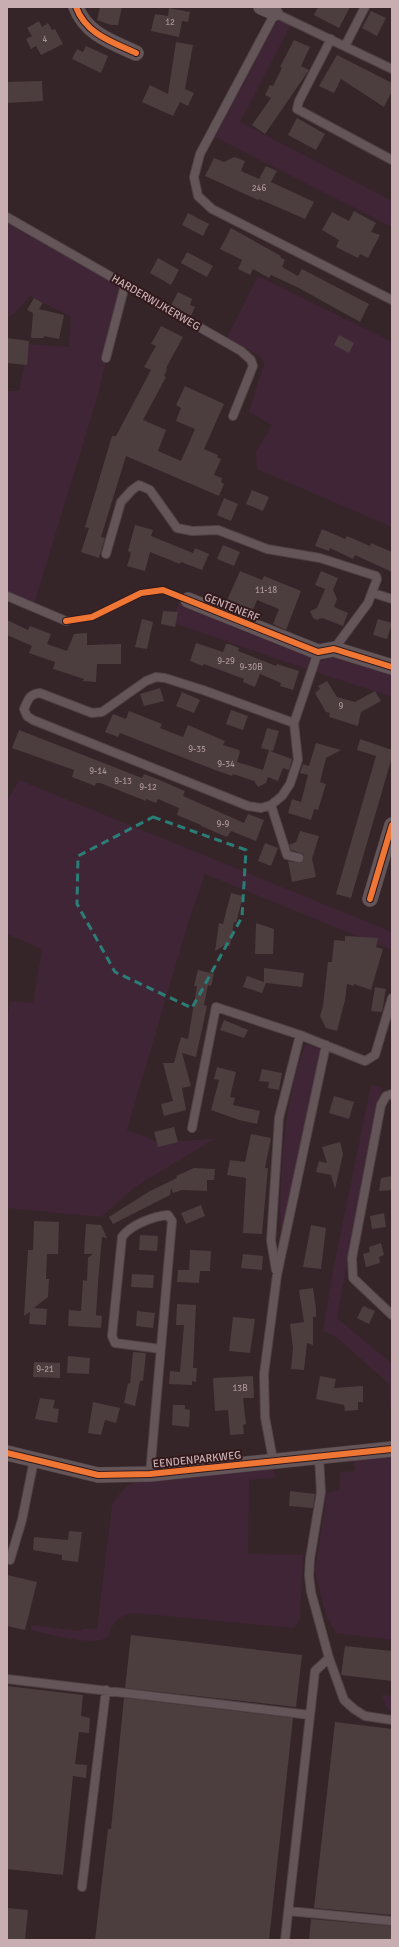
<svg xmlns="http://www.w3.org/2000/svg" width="399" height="1947" viewBox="0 0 399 1947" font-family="Signika,sans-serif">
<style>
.green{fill:#402536}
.building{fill:#4c3d3f}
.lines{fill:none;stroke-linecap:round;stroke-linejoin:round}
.lane-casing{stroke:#4f4244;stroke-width:10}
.street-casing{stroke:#4f4244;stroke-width:16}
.lane{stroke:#645658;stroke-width:8}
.street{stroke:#645658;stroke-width:15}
.cycleway-casing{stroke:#31191c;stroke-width:8}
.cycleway{stroke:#f07635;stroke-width:6}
.marked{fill:none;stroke:#2b7e78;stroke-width:3;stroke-dasharray:8 5;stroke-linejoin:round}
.labels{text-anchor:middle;stroke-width:4;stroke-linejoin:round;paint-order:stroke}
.number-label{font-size:9px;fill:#a99294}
.street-label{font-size:11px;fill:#c8aeb1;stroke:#31191c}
</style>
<rect width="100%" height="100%" fill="#362528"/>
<!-- green -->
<path class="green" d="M278 19 292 23 240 122 392 201V227L215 137Z
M7 222 115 282 123 290 97 398 34 604 7 592V391H19L29 344 69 347 71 317 30 296 15 313 7 318Z
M258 276 392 342V527L257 469 256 452 272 425 249 412 264 363 261 357 227 338Z
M179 603 216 619 312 650 307 669 171 622Z
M333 653 392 671V697L316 672 320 662Z
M19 780 392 932V950L205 874 188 923 127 1130 158 1142 214 1139 135 1187 101 1217 7 1208V1022L10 1001 33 1003 42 949 7 934V801Z
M306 1044 326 1052 281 1248C279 1187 282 1101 306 1044Z
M371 1085 382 1088 374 1116 337 1318 392 1364V1437L389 1385 387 1382 335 1336 323 1331 333 1271Z
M392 1456V1640L336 1633 325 1612 315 1571 327 1493 339 1490 341 1472 355 1471 354 1460Z
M272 1466 276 1477 249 1480 248 1554 303 1555 300 1619 294 1628 136 1613C123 1614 118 1617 111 1628 110 1631 109 1635 107 1637 95 1648 46 1633 31 1630V1625L80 1631 83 1629H97L112 1506C117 1495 126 1486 137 1480Z
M381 1695 392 1696V1711H389Z"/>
<!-- building -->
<path class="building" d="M100 7H122L118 25H111L97 20Z
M318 7H350L339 28 314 15Z
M169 8 190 12 188 22 182 21 179 37 151 31 155 14 168 16Z
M371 11 386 18 377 36 362 28Z
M39 21 42 27 48 23 52 30 55 29 63 44 41 55 36 46 31 49 26 39 32 36 27 28Z
M294 40 310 47 301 66 309 70 265 134 252 125 271 98 265 95 270 85 273 86 282 68 280 67Z
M176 42 193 45 185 89 194 93 188 106 180 102 173 116 142 102 150 85 168 94Z
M86 46 108 56 101 73 72 59 77 49 83 52Z
M337 55 392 83V91L384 107 341 79 334 93 319 86Z
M42 81 43 101 7 103V82Z
M297 118 325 134 316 150 288 135Z
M234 157 245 161 241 171 259 179 266 166 277 171 271 182 314 202 305 219 259 199 258 200 205 176 214 158 224 162Z
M354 211 376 223 371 232 380 235 368 258 360 254 358 258 336 247 339 240 322 230 332 212 349 221Z
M188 213 209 224 203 236 182 225Z
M231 228 281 256 280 257 285 260 282 267 298 276 302 269 369 304 360 322 299 288 271 275 269 278 253 269 250 275 238 269 242 260 220 249Z
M187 252 213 266 207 277 181 263Z
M158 258 179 270 171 285 150 273Z
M178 292 192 299 190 305 195 307 191 316 171 305Z
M34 298 43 303 39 309 64 315 59 339 44 336V338H31L33 313 27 310Z
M161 326 183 337 166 368 167 369 164 376 166 377 143 420 166 430 158 451 181 461 195 429 176 421 181 408 176 405 185 386 224 404 204 449 218 455 217 457 221 459 214 475 222 478 221 482 224 484 219 496 126 456 101 537 105 538 99 558 81 552 89 528 85 527 112 436H116L151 370 144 367 156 346 151 344Z
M339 335 354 343 349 353 334 345Z
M7 338 29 341 27 365 7 363Z
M252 490 269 497 263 511 246 504Z
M224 498 238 504 231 521 217 515Z
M135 525 153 530 151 536 193 553 195 548 209 554 202 570 181 562 180 564 150 552 145 571 127 566 131 553 128 551Z
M322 529 345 539 347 536 370 546 371 543 392 552V572L355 555 353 559 330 548 329 551 315 546Z
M223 545 240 552 234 566 217 559Z
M240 571 262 580 264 576 301 591 286 630 273 624 279 609 257 600 251 615 225 605Z
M321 571 338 578 333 590 337 599 334 607 348 613 343 626 322 618 317 620 313 618 310 611 317 608 325 589 315 585Z
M163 611 178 612 175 627 161 624Z
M142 619 153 622 147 649 135 647Z
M378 619 392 623 387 639 373 635Z
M7 620 28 630 30 626 51 634 47 644 67 651 74 634 87 633V645L121 644V664H97L96 682 83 681 84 679 53 669 55 662 29 653 32 646 7 635Z
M196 643 223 652 226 644H229L239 648 238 651 276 666 277 664 299 671 293 690 280 686 281 683 260 674 255 687 243 682 244 679 204 664 203 666 190 661Z
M327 681 337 697 355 702 375 691 381 701 361 712 358 726 329 717 330 713 326 712 315 693 320 689 318 686Z
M160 688 164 701 144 706 140 694Z
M182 692 200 700 194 713 176 706Z
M231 710 248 716 243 730 226 724Z
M129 711 162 724 160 728 183 737 188 725 225 741 223 745 239 750 240 752 237 762 263 770 269 750 261 748 267 728 279 731 273 751H270L292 759 289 770 283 768 278 781 268 777 266 783 258 787 254 781 233 774 232 776 215 770 120 733 118 737 105 732 113 714 126 719Z
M19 730 142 778 144 774 157 779 185 791 183 796 244 823 248 814 264 820 256 841 231 831 227 837 201 826V825L177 815 179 808 158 799 156 803 146 799V801L100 783H96L95 786 72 777 74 770 12 748Z
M360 739 392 750V757L351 898 336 894 376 756 357 750Z
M316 743 341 750 326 758 320 782 326 784 318 810 314 809 311 820 288 813 292 799 301 802 308 775 300 773 303 764 309 766Z
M300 831 319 836 312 859 316 877 292 882 288 861 300 863 304 859 303 854 291 850 289 845 296 842Z
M265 843 278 848 271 866 258 861Z
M231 893 243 896 236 923 234 922 230 946 225 945 215 951 219 923 223 924Z
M256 923 274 929 273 954H255Z
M345 936 378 938 376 947 383 949 371 990 354 984V986L347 984 345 1000 337 1031 326 1028 320 1016 323 1006 328 962H332L334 940 345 941Z
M264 968 304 973 302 987 266 983 262 993 243 987 247 976 264 982Z
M198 970 214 974 211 986 208 985 204 1005 207 1006 196 1057 182 1053 191 1086 182 1088 186 1110 164 1116 161 1104 173 1101 163 1063H174L181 1037 188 1039 197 986H194Z
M375 987 386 989 382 1012 371 1011Z
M224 1020 248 1030 244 1038 220 1030Z
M217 1067 236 1072 230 1097 235 1098 233 1105 260 1111 257 1124 239 1120 211 1110 219 1080 214 1079Z
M262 1069 282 1073 279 1090 268 1088 269 1082 259 1081Z
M334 1096 354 1102 349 1119 329 1113Z
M174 1127 178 1142 158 1147 154 1132Z
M251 1134 271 1138 265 1168H268L262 1234 243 1233 246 1178 227 1175 230 1160 245 1162Z
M340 1142 343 1154 335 1189 331 1175 316 1172 319 1161 327 1163 322 1147Z
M194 1168 215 1169 214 1180H207V1191L182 1190 173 1193 171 1188 170 1195 113 1224 109 1217 150 1191 177 1178 176 1176Z
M392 1176V1190L379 1191 381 1178Z
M201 1205 205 1216 186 1224 181 1213Z
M384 1213 386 1227 372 1229 370 1216Z
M34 1221 59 1222 58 1254H47L46 1279H49L48 1297 34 1308 47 1309 46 1325 29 1324 30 1312 24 1316 28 1250H33Z
M86 1224 101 1225 107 1238 102 1237 98 1283 96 1315 102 1316 101 1328 68 1326 69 1310 81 1311 83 1280 87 1281 88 1258 93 1254H84Z
M311 1225 326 1228 321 1269 303 1267Z
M140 1235 158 1236 157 1251 139 1250Z
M381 1243 384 1255 379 1257 380 1263 366 1267 363 1254 370 1252 369 1247Z
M190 1250 211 1251 210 1271H200L199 1283 177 1282 178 1270H189Z
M243 1254 263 1256 262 1270 241 1268Z
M132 1274 154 1275 153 1288 131 1287Z
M313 1288 316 1309V1317H313V1345L307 1343 304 1370 291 1369 293 1348 290 1324 304 1322 299 1290Z
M177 1304 196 1305 193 1368H197L196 1382 192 1381V1385L169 1384 170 1371 180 1372 184 1325H176Z
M363 1306 375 1311 369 1324 357 1318Z
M137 1311 155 1313 153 1328 136 1326Z
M233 1317 255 1319 250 1353 229 1351Z
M133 1352 146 1353 143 1381H140L135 1406 124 1403 128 1383 130 1384Z
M68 1356 90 1358 89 1374 67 1373Z
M34 1362 60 1363V1378L33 1377Z
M253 1376 254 1398H243L246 1424 243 1425 244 1434 230 1435 228 1410 215 1411 213 1378Z
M320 1376 336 1379 334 1388 363 1386V1402H358V1410L345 1411 344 1405 316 1399Z
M40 1398 55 1400 53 1408 59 1409 57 1423 35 1419Z
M93 1402 120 1408 116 1423 105 1420 101 1435 88 1433Z
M173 1405H185V1409L190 1410 189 1427 172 1425Z
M290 1491 315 1494 313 1508 289 1506Z
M69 1531 82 1532 78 1562 62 1560V1555L33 1550 34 1537 68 1540Z
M7 1575 37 1582 25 1630 7 1626Z
M131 1635 302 1655 296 1707 125 1688Z
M345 1646 392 1651V1681L341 1675Z
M7 1686 83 1695 81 1716 90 1718 89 1733 79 1732 75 1764 87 1765 86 1778 73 1776 63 1875 7 1869Z
M124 1698 293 1718 269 1940H95L108 1829H111Z
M335 1722 392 1729V1915L314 1908Z
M7 1908 28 1910 25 1940H7Z
M311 1919 392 1926V1940H309Z"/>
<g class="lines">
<!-- lane casing -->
<g class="lane-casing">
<path id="lane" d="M331 39 299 101 297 109 392 160
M345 46 365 7
M392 69 275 13 200 154 194 177 198 196 212 209 392 300
M7 217 241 351 251 360 253 366 233 416
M106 358 125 285
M106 554 121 502 132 490 139 485 150 490 177 528 192 531 218 530 267 549 320 558 376 576 377 579 368 603 334 649
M373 593 392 599
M7 596 66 621
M294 723 203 690 165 678 156 677 146 681 102 712 92 713 40 693C29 694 28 700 24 709L27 716 33 720 248 806 261 808 271 805 282 796 290 784 298 760 294 723 318 652
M271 805 287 855 299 858
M392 1094 386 1096 381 1105 352 1258 353 1278 392 1315
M192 1128 216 1007 300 1035 365 1061 375 1055 392 998
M276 1270 271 1241 279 1118 300 1035
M319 1457 321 1492 310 1559 309 1576 311 1592 329 1658 344 1700 354 1709 365 1716 392 1720
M273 1460 265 1417 264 1374 277 1275 326 1045
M150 1474 172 1221 168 1215C154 1216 130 1225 122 1237L112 1336 115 1343 161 1349
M10 1560 22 1520 34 1460
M7 1679 310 1715
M82 1887 106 1690
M288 1911 392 1921
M285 1940 315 1671 329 1658"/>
</g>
<!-- street casing -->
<g class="street-casing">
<path id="street" d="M76 7C86 34 112 42 136 53
M261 7 275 13
M188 600 318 652 334 649 392 667
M370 899 392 825
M7 1453 98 1475 150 1474 392 1449"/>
</g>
<!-- lane -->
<use href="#lane" class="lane"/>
<!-- street -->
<use href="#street" class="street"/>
<!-- cycleway casing -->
<g class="cycleway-casing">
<path id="cycleway" d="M76 7C86 34 112 42 136 53
M66 621 92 617 141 593 163 590 318 652 334 649 392 667
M370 899 392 825
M7 1453 98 1475 150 1474 392 1449"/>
</g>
<!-- cycleway -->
<use href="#cycleway" class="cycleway"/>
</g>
<!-- marked area -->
<path class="marked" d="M153 817 246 850 242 917 192 1008 115 972 77 904 78 856Z"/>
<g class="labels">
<!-- number labels -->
<g class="number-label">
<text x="170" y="25">12</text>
<text x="45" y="42">4</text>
<text x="259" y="191">246</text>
<text x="266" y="593">11-18</text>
<text x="226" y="664">9-29</text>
<text x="251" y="670">9-30B</text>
<text x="341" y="709">9</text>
<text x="197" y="752">9-35</text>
<text x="226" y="767">9-34</text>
<text x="98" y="774">9-14</text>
<text x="123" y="784">9-13</text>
<text x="148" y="790">9-12</text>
<text x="223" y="827">9-9</text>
<text x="45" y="1372">9-21</text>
<text x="240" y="1391">13B</text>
</g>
<!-- street labels -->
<g class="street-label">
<text transform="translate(156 302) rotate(30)" y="4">HARDERWIJKERWEG</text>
<text transform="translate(232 607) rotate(22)" y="4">GENTENERF</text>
<text transform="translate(197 1459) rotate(-6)" y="4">EENDENPARKWEG</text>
</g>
</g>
<!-- border -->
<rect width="399" height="1947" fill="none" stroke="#c8aeb1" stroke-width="16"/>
</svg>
